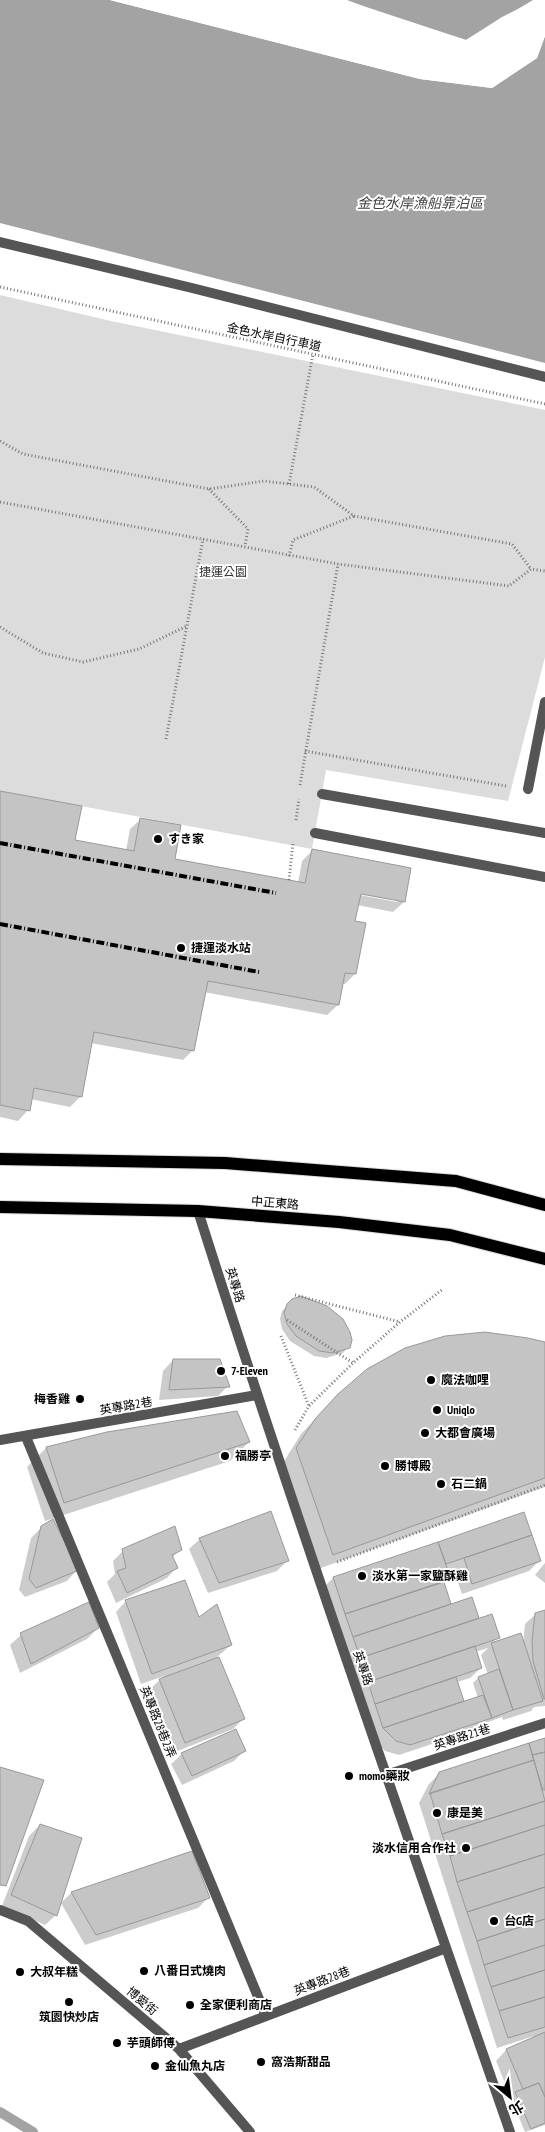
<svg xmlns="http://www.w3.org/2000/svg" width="545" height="2132" viewBox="0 0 545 2132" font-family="'PT Sans Narrow','Noto Sans TC','Noto Sans JP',sans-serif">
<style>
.green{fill:#dcdcdc}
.water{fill:#a3a3a3}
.pier{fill:#fff}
.shadow{fill:#0003;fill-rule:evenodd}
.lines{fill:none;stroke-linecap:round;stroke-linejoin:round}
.stream{stroke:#a3a3a3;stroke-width:10}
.building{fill:#c4c4c4;stroke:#999}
.primary-casing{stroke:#dbdbdb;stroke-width:14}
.path{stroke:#777;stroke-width:3;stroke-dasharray:1 2.5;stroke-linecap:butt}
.service{stroke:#555;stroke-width:10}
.minor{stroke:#555;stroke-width:10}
.primary{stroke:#000;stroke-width:12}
.rail{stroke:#000;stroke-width:4;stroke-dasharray:8 2.5 1 2.5;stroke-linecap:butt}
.poi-dot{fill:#000;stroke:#fff;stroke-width:2}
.labels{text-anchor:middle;stroke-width:4;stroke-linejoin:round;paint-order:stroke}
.street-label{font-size:12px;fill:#000;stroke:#fff}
.park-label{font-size:12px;fill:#333;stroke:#fff}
.poi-label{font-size:12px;font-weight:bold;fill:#000;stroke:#fff;text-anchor:start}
.water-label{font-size:14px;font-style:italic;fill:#444;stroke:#fff}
</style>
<rect width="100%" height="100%" fill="#fff"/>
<!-- green -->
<path class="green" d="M0 295 111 321 545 410V657L508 801 326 770 312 849 0 791Z"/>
<!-- water -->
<path class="water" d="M0 0H110L420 79 492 88 537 58 545 36V363L0 223Z
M347 0H533L466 40 391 17Z"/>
<!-- pier -->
<path class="pier" d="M110 0H120L420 76 492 85 535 56 545 33V36L537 58 492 88 420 79Z
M345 0 466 40 502 17 536 0 466 42 390 19 346 2Z"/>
<!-- shadow -->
<path class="shadow" d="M0 792 74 841 126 851 130 829 141 819 173 860 298 883 302 861 312 851 404 902 393 912 357 905 354 922 355 974 345 984H342L338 1005 327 1015 204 992 193 1050 183 1060 91 1043 81 1096 70 1107 30 1099 28 1110 18 1121 0 1117ZM355 891 397 899V902L354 894Z
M301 1297 327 1307 348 1347 343 1353 326 1358 314 1356 290 1341 282 1329 280 1319 282 1311 293 1300Z
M545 1344V1487L318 1569 283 1463 301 1434 324 1410Z
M173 1360 228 1386 218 1396 159 1400 163 1371Z
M107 1433 249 1442 230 1461 45 1521 27 1467 46 1448Z
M524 1514 539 1561 529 1571 462 1594 453 1568 447 1570 449 1579 444 1584 451 1606 471 1599 478 1620 498 1637 491 1644 520 1635 523 1645 525 1624 536 1614 545 1611V1706L534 1707 531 1711 503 1720 502 1717 485 1723 480 1728 399 1755 385 1751 373 1738 323 1588 333 1578ZM488 1648 481 1655 488 1675 478 1678 473 1683 478 1698 464 1702 457 1682 470 1678 481 1668 475 1652Z
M42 1527 77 1570 67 1581 25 1597 19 1590 31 1538Z
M200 1539 287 1561 277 1571 208 1593 189 1549Z
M180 1549 172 1558 177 1567 167 1578 116 1603 107 1582 115 1574 113 1561 123 1551Z
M545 1563V1583L535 1575Z
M126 1601 198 1619 231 1645 217 1657 243 1719 233 1729 175 1752 149 1690 164 1676 141 1684 116 1612Z
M98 1628 87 1639 20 1673 10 1645 21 1635Z
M545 1740V2125L525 2132 496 2061 506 2050 535 2038 534 2036 497 2048 419 1803 429 1784 440 1773Z
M244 1751 234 1761 182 1785 171 1764 182 1754Z
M40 1825 56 1915 45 1925 2 1906 29 1836Z
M191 1853 208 1898 198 1908 85 1945 61 1903 71 1893Z"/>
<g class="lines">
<!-- stream -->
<path class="stream" d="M0 2112 33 2132"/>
</g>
<!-- building -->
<path class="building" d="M0 791 82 806 75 840 134 851 140 818 181 825 175 859 305 883 312 849 411 868 405 902 361 894 355 921 366 923 356 974 345 973 339 1005 208 981 194 1051 94 1032 82 1097 34 1088 30 1111 0 1105Z
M301 1296 327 1306 343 1319 350 1332 352 1340 350 1348 333 1353 319 1351 296 1336 287 1324 284 1313 287 1304 292 1299Z
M485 1332 528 1338 545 1342V1478L333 1555 296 1448 315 1419 338 1394 367 1369 405 1348 445 1336Z
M173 1359H220L230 1387 169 1390Z
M237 1411 250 1442 64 1503 46 1447 107 1432Z
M271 1511 289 1561 219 1583 199 1538Z
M524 1512 532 1535 446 1564 438 1542Z
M53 1519 79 1570 36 1588 29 1579 41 1526Z
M175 1526 182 1550 172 1555 178 1568 127 1593 117 1571 126 1568 122 1549Z
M532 1535 541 1561 472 1584 464 1558Z
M438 1542 451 1579 345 1614 333 1577Z
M185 1580 199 1617 217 1604 232 1645 152 1674 125 1600Z
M444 1582 451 1604 353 1637 345 1614Z
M472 1597 479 1618 360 1658 353 1637Z
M89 1602 99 1628 31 1664 20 1633Z
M545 1610V1699H544L533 1661 532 1641 535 1613Z
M492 1614 500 1638 368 1682 360 1658Z
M521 1633 543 1701 513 1710 491 1643Z
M475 1646 482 1668 375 1704 368 1682Z
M219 1657 245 1719 185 1743 159 1679Z
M499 1669 513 1710 492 1718 478 1677Z
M456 1677 464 1701 383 1728 375 1704Z
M483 1695 492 1718 410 1745 396 1741 383 1728Z
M236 1729 246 1751 192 1776 181 1753Z
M545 1738V1752L532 1755 529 1743Z
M529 1743 534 1760 429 1794 439 1772Z
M545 1752V1790H543L532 1755Z
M534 1760 545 1801 442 1834 430 1793Z
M0 1767 44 1780 6 1886 0 1885Z
M545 1801V1825L450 1856 442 1834Z
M40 1824 82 1838 57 1916 11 1895Z
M545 1825V1854L457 1882 450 1856Z
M192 1851 210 1898 96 1935 71 1892Z
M545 1854V1887L467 1912 457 1882Z
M545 1887V1919L477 1941 467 1912Z
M545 1919V1945L484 1965 477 1941Z
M545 1945V1970L491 1987 484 1965Z
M545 1970V1997L499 2011 491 1987Z
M545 1997V2027L508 2038 499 2011Z
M545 2032V2097L539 2083 523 2089 506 2049Z
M539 2083 545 2097V2123L531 2129 515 2092Z"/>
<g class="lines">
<!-- primary casing -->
<g class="primary-casing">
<path id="primary" d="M0 1159 225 1163 456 1181 545 1205
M0 1207 198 1211 339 1222 450 1235 545 1259"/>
</g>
<!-- path -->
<path class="path" d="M0 287 545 404
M0 441 23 454 209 489 264 481 314 487 354 516 512 544 531 569
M289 484 313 354
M209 489 248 529 245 546
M0 502 338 564 509 586 531 569 545 571
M289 556 293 540 354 516
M0 627 43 653 83 662 139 649 187 626
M166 739 203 539
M305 751 506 786
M300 785 338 564
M296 820 299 799
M289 880 293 843
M295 1295 400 1322
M287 1320 353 1363
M281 1336 309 1406
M295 1430 309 1406 353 1363 400 1322 443 1289
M337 1562 545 1485"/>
<!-- service -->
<path class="service" d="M0 242 192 288 545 377
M528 789 545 702
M322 794 545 833
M315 833 545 877"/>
<!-- minor -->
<path class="minor" d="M198 1211C296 1520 404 1826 510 2132
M26 1437 266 2016
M0 1440 257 1395
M386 1775 545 1723
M0 1910 28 1921 179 2049 250 2132
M179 2049 446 1948"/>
<!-- primary -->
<use href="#primary" class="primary"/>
<!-- rail -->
<path class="rail" d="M0 843 276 893
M0 924 259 972"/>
</g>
<!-- markers -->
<g class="poi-dot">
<circle cx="158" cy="839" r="5"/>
<circle cx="181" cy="948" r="5"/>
<circle cx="221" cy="1371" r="5"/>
<circle cx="431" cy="1380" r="5"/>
<circle cx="80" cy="1399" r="5"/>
<circle cx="437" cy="1410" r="5"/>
<circle cx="425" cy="1433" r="5"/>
<circle cx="225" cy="1456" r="5"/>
<circle cx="385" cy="1466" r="5"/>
<circle cx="441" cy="1484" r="5"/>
<circle cx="362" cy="1576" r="5"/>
<circle cx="349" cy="1776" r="5"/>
<circle cx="437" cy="1813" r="5"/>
<circle cx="466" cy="1848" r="5"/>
<circle cx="494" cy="1921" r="5"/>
<circle cx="144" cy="1971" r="5"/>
<circle cx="20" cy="1972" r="5"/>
<circle cx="69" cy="2002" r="5"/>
<circle cx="190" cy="2005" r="5"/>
<circle cx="117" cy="2043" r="5"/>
<circle cx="261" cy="2062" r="5"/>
<circle cx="155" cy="2066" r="5"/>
</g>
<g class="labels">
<!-- street labels -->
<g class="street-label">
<text transform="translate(274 337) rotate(12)" y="4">金色水岸自行車道</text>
<text transform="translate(275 1203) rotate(5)" y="4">中正東路</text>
<text transform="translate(235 1285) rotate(72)" y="4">英專路</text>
<text transform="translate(126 1406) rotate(-10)" y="4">英專路2巷</text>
<text transform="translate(363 1668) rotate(71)" y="4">英專路</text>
<text transform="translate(158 1722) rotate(68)" y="4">英專路28巷2弄</text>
<text transform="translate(462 1737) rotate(-18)" y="4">英專路21巷</text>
<text transform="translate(322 1981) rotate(-21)" y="4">英專路28巷</text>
<text transform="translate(142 2001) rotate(40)" y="4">博愛街</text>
</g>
<!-- park labels -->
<g class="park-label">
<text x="223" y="576">捷運公園</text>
</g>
<!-- poi labels -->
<g class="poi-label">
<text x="168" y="843">すき家</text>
<text x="191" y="952">捷運淡水站</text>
<text x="231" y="1375">7-Eleven</text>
<text x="441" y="1384">魔法咖哩</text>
<text x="70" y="1403" text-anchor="end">梅香雞</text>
<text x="447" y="1414">Uniqlo</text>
<text x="435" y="1437">大都會廣場</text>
<text x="235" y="1460">福勝亭</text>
<text x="395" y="1470">勝博殿</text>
<text x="451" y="1488">石二鍋</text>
<text x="372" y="1580">淡水第一家鹽酥雞</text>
<text x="359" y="1780">momo藥妝</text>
<text x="447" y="1817">康是美</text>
<text x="456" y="1852" text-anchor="end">淡水信用合作社</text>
<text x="504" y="1925">台G店</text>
<text x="154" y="1975">八番日式燒肉</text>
<text x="30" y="1976">大叔年糕</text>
<text x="200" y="2009">全家便利商店</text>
<text x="69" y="2021" text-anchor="middle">筑園快炒店</text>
<text x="127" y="2047">芋頭師傅</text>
<text x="271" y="2066">窩浩斯甜品</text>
<text x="165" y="2070">金仙魚丸店</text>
</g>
<!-- water labels -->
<g class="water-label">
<text x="420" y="208">金色水岸漁船靠泊區</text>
</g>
</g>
<!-- north arrow -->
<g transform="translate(510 2097) rotate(151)" stroke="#ffffff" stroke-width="4" paint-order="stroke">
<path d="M0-4L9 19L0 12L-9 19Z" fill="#000000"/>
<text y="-8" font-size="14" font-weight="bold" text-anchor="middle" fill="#000000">北</text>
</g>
</svg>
